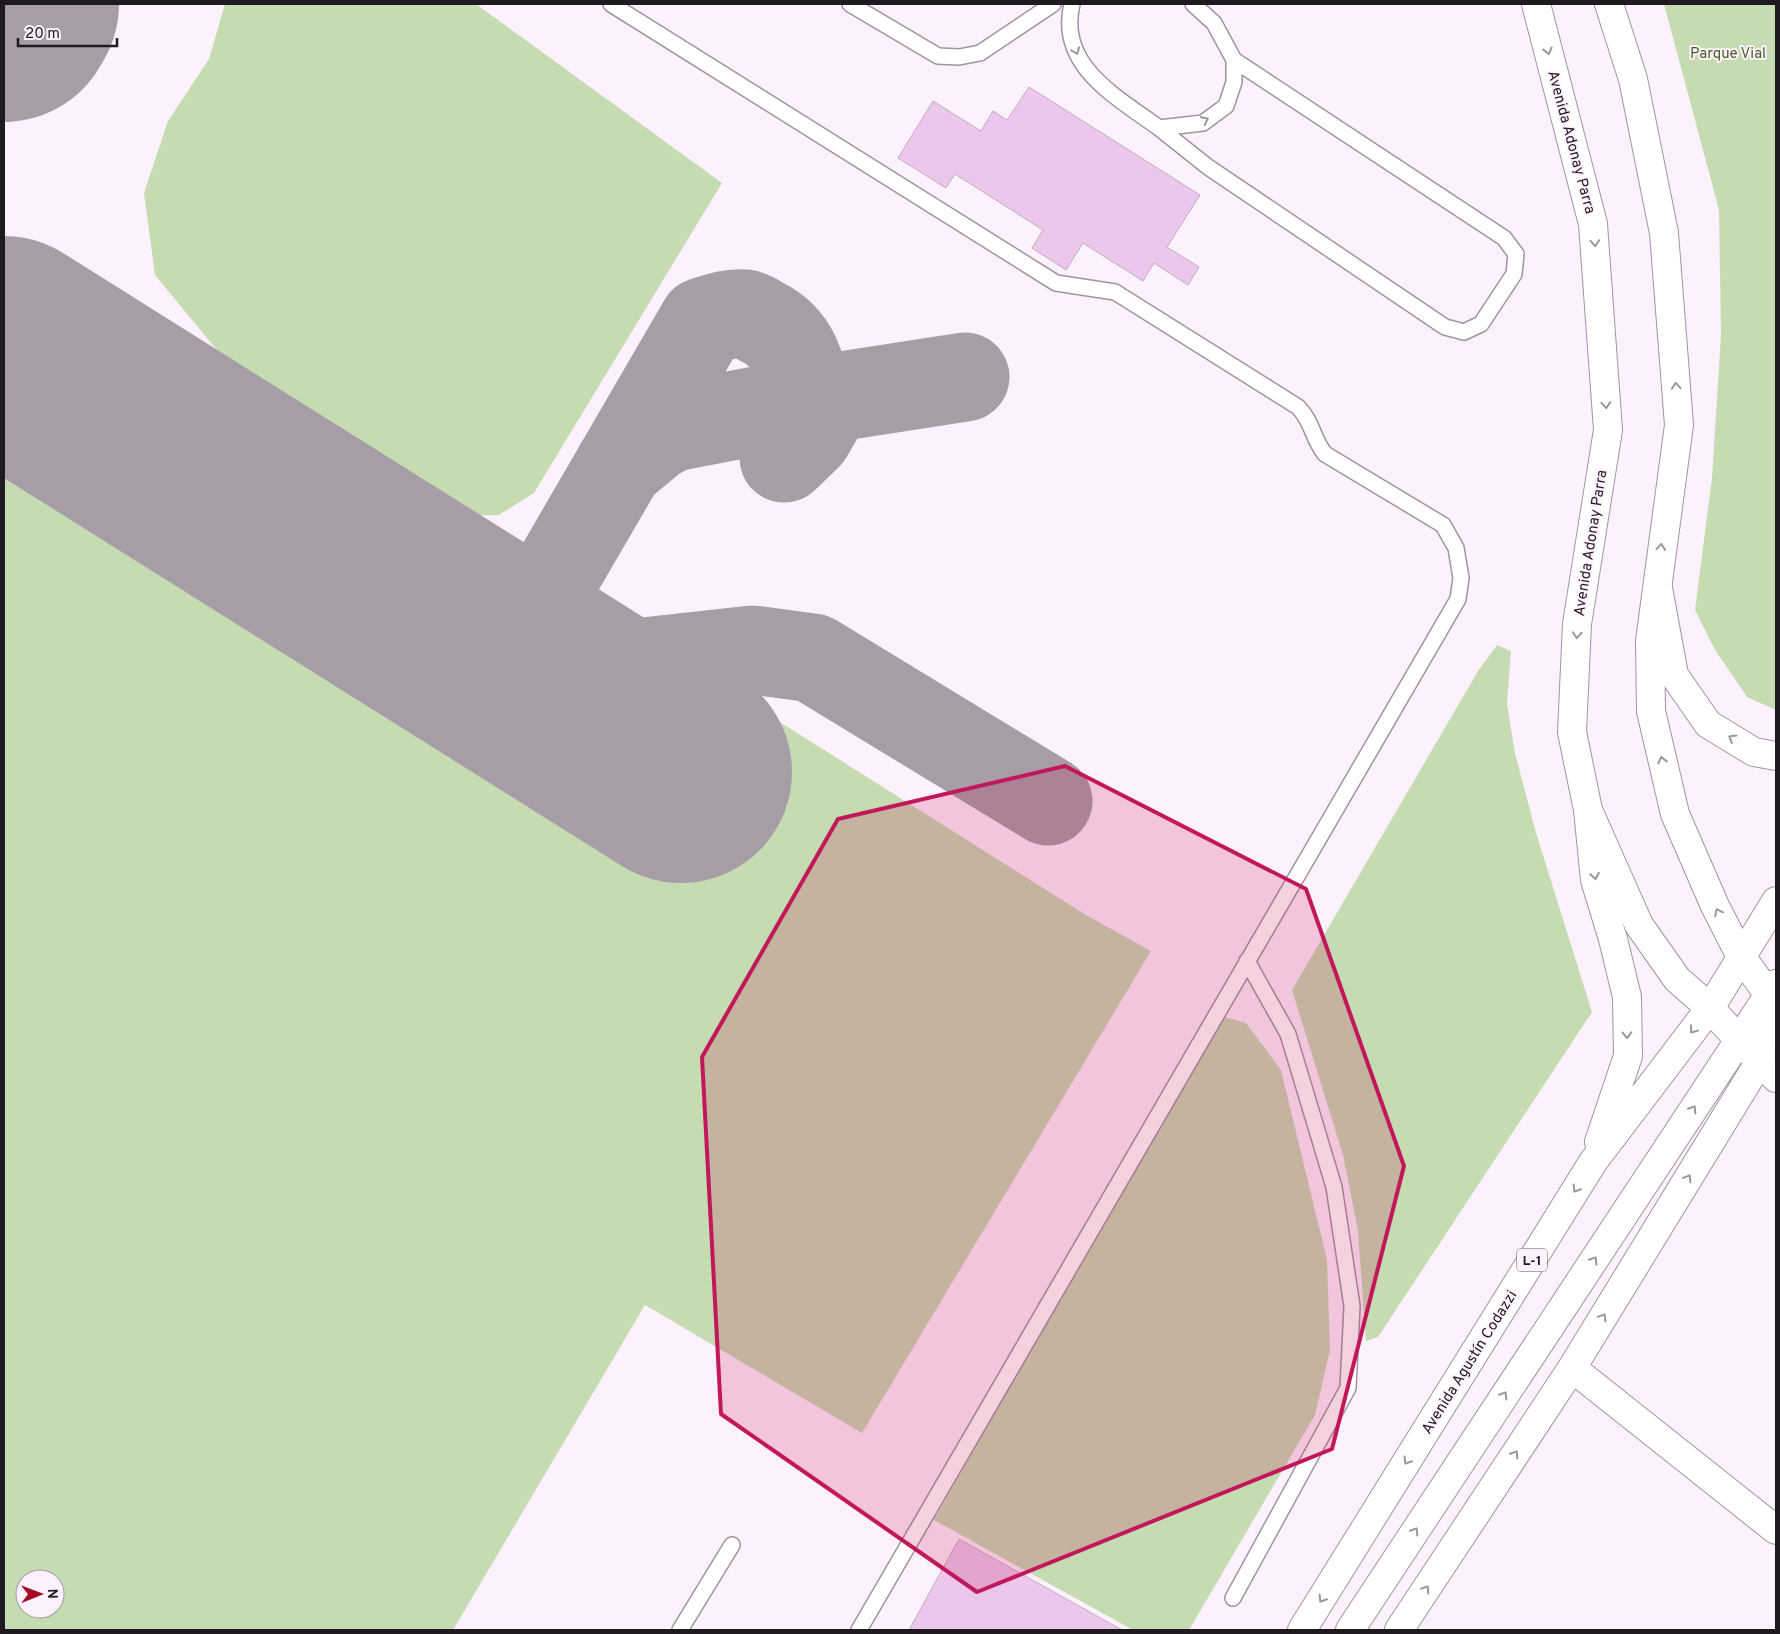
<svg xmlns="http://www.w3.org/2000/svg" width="1780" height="1634" viewBox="0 0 1780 1634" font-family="Overpass,sans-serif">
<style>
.green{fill:#c5dbb1;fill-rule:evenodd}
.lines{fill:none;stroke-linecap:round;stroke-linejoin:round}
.taxiway{stroke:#a79da7;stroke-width:89}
.runway{stroke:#a79da7;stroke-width:222}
.building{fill:#ecc7ec;stroke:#bcafbc}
.service-casing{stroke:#a094a0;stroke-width:18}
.minor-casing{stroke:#a094a0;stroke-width:30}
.tertiary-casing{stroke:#a094a0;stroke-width:30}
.primary-casing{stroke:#a094a0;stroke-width:30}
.service{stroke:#fff;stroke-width:15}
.minor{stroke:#fff;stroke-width:28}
.tertiary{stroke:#fff;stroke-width:28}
.primary{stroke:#fff;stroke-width:28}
.oneway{stroke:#9a989a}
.marked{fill:#c2185b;fill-opacity:0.2;stroke:#c2185b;stroke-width:4;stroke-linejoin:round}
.labels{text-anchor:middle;stroke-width:4;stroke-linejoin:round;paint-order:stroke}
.shield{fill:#fef1fe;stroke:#625a62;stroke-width:1}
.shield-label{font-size:14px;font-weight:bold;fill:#1f1a1f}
.park-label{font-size:15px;fill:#456123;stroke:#fef1fe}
.street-label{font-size:15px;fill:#1f1a1f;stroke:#fef1fe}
</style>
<rect width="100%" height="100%" fill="#fef1fe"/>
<!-- green -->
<path class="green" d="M225 4H476L722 183 534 493 499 515 448 516 230 366 155 275 144 193 168 121 209 59Z
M1664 4H1776V710L1747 697 1715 650 1695 610 1712 478 1721 335 1719 210Z
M4 461 648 863 756 707 1086 915 1151 951 862 1433 645 1305 453 1630H4ZM25 1579H55V1609H25Z
M1497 645 1511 651 1507 704 1515 753 1536 833 1592 1012 1378 1337 1366 1341 1358 1231 1343 1155 1292 990 1478 671Z
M1221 1016 1246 1023 1281 1070 1327 1260 1330 1350 1315 1415 1189 1630H1133L934 1520Z"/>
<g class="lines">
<!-- taxiway -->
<path class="taxiway" d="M619 466 655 436 673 427 803 402 965 377
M376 580C397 591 419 605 442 612 475 622 517 611 543 589 550 583 555 575 560 568L703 322C718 317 729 313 745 314 751 315 757 319 762 322 793 337 806 369 803 402L819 416 808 435 784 458
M526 675 753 650 813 658 1048 801"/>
<!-- runway -->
<path class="runway" d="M4 11 8 4
M4 347 681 772"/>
</g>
<!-- building -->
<path class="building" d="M1029 87 1200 195 1167 247 1199 267 1188 285 1154 263 1143 281 1083 243 1066 270 1032 248 1043 230 955 174 946 188 898 158 933 101 981 131 993 111 1007 120Z
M959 1539 1122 1630H909Z"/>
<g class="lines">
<!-- service casing -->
<g class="service-casing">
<path id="service" d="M611 4 1056 283 1115 292 1298 407C1313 422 1312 438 1325 454L1443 525 1456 548 1461 578 1458 599 859 1630
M850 4 938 56 959 57 980 53 1053 4
M1072 4C1057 66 1117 97 1159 128L1203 123 1226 106 1234 82V60L1214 23 1193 4
M1159 128 1208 167 1445 327 1464 332 1481 324 1514 274 1516 254 1504 238 1234 60
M1233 1598 1348 1388 1352 1306 1334 1187 1288 1034 1247 961
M680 1630 732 1545"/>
</g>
<!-- minor casing -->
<g class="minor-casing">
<path id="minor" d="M1747 1048 1776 1078
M1572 1368 1776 1530
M1399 1630 1572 1368 1760 1061 1769 995"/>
</g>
<!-- tertiary casing -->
<g class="tertiary-casing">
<path id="tertiary" d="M1536 4 1593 224 1608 430 1577 624 1572 732 1588 810 1639 925 1677 979 1710 1008 1739 1040
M1609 4 1633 79 1664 233 1679 425 1650 641 1651 711 1675 814 1715 906 1740 955 1769 995"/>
</g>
<!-- primary casing -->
<g class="primary-casing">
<path id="primary" d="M1658 588 1674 675 1708 724 1754 752 1776 756
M1588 810 1595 880 1613 939 1627 997 1628 1056 1599 1142
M1302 1630 1593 1162 1710 1008 1776 901
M1350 1630 1776 984"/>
</g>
<!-- service -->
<use href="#service" class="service"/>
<!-- minor -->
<use href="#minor" class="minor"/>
<!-- tertiary -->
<use href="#tertiary" class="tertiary"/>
<!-- primary -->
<use href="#primary" class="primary"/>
</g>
<!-- one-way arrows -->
<defs><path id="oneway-chevron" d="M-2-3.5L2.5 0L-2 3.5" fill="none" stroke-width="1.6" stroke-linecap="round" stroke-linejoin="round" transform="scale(1.25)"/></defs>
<g class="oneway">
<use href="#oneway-chevron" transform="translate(1076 51) rotate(69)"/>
<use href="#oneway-chevron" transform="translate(1548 51) rotate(76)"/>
<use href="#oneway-chevron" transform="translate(1205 120) rotate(-27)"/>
<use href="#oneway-chevron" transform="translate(1595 243) rotate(86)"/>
<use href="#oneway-chevron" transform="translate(1676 386) rotate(-94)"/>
<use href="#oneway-chevron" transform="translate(1606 405) rotate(86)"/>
<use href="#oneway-chevron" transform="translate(1661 547) rotate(-85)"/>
<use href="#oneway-chevron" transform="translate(1577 635) rotate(93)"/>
<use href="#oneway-chevron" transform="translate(1732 738) rotate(-149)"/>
<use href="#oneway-chevron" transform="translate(1662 760) rotate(-103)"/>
<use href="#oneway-chevron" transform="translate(1595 876) rotate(81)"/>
<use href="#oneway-chevron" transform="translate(1718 912) rotate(-116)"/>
<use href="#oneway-chevron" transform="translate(1693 1030) rotate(127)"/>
<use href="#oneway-chevron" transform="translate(1627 1035) rotate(89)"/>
<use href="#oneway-chevron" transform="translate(1693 1109) rotate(-57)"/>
<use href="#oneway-chevron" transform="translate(1688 1178) rotate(-59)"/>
<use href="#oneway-chevron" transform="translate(1576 1189) rotate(122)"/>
<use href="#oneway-chevron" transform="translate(1594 1260) rotate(-57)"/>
<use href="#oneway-chevron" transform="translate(1603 1317) rotate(-59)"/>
<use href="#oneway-chevron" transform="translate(1504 1395) rotate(-57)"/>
<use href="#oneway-chevron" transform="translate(1515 1454) rotate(-57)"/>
<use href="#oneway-chevron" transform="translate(1407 1461) rotate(122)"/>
<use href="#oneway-chevron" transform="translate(1415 1531) rotate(-57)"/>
<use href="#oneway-chevron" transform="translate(1426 1589) rotate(-57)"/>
<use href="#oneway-chevron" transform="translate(1322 1599) rotate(122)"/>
</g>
<!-- marked area -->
<path class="marked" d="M1065 766 1306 889 1404 1166 1332 1449 977 1592 721 1414 702 1057 838 819Z"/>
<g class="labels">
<!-- shield labels -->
<rect class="shield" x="1517" y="1248.5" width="30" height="23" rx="4"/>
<g class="shield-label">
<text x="1532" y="1265">L-1</text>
</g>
<!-- park labels -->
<g class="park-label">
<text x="1728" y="58">Parque Vial</text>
</g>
<!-- street labels -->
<g class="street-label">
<text transform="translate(1572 142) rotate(75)" y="5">Avenida Adonay Parra</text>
<text transform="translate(1590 543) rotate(-81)" y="5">Avenida Adonay Parra</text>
<text transform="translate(1469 1362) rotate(-58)" y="5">Avenida Agustín Codazzi</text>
</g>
</g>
<!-- border -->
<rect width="1780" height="1634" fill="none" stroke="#1f1a1f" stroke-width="10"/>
<!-- north arrow -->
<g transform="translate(40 1594) rotate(89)"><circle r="24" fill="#fef1fe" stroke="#a59ba5"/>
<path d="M0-4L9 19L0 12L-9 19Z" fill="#a50a25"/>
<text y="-8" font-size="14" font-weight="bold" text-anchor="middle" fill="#1f1a1f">N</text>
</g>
<!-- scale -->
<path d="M18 38v8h99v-8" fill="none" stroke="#1f1a1f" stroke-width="2.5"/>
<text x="25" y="38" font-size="15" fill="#1f1a1f" stroke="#fef1fe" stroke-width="4" paint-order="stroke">20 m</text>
</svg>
